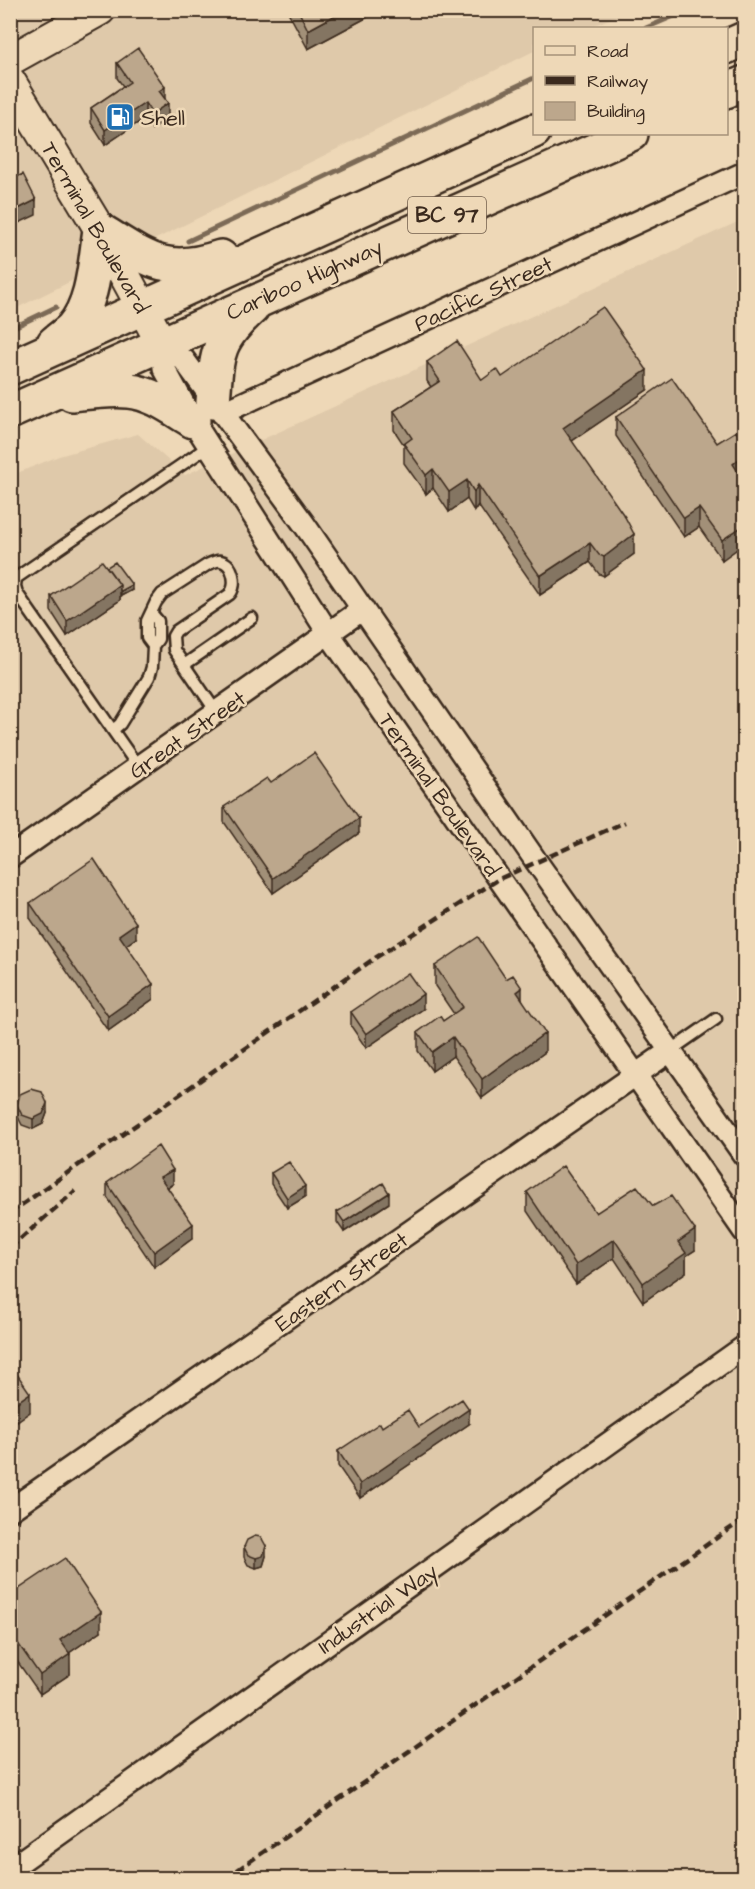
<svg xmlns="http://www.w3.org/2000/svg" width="755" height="1889" viewBox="0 0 755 1889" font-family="'Architects Daughter',sans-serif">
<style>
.built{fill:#dfc9aa}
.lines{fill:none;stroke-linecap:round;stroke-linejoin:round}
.stream{stroke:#7c6a56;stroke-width:5}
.lane-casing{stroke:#3b2a1e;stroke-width:15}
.street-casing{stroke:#3b2a1e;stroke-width:26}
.secondary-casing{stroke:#3b2a1e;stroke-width:34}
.highway-casing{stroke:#3b2a1e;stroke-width:38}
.lane{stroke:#eed8b7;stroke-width:10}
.street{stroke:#eed8b7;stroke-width:21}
.secondary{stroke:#eed8b7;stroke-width:30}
.highway{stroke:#eed8b7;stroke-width:33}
.rail{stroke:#3b2a1e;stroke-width:4.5;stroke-dasharray:9 4.5;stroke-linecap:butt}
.wall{fill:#a29078;stroke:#3b2a1e;stroke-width:1.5}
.shaded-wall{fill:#847562;stroke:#3b2a1e;stroke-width:1.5}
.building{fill:#bca78c;stroke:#3b2a1e;stroke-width:1.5}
.labels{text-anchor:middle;stroke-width:5;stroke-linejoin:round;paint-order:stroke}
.shield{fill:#eed8b7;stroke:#715e4c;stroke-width:1.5}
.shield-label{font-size:21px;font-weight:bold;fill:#3b2a1e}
.poi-label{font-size:22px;fill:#3b2a1e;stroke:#eed8b7;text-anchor:start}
.street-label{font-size:22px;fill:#3b2a1e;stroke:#eed8b7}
</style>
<rect width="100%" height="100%" fill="#eed8b7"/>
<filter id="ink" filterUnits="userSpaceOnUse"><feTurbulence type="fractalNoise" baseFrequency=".0167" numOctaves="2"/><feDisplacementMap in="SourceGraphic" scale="12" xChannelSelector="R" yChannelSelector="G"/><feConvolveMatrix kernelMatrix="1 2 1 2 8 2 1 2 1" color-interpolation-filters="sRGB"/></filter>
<g filter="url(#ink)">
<!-- built -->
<path class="built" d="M11 11H629L587 28H534V51L11 311Z
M744 219V1878H11L10 476 59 456 138 434 185 475Z"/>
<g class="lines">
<!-- stream -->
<path class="stream" d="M646 28 688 10
M188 241 534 78
M10 329 56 307"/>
<!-- lane casing -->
<g class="lane-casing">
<path id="lane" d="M153 646 147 638V621L156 602 162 594 207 565C211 563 217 560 221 561 234 564 237 585 230 594L176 631 173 636 174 650 217 713
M184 665 252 618
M113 730 120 724 149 677 152 667 153 646 158 639V621L152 614
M139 768 17 593 15 586 16 578 209 446
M670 1051 716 1019"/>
</g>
<!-- street casing -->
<g class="street-casing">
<path id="street" d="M162 344 164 368 193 421 329 634 744 1231
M162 344 184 360 304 524 536 861 744 1155
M222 413 744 173
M10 857 363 609
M10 1510 670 1051
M10 1869 744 1347"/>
</g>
<!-- secondary casing -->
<g class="secondary-casing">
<path id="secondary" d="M10 60 100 10
M10 81 100 230 162 344"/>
</g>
<!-- highway casing -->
<g class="highway-casing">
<path id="highway" d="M726 47 744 39
M726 91 744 83
M54 343C60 338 67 333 72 328 94 303 95 262 100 230 147 259 165 276 221 257
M10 368 534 131
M72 394C90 392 110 389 129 391 152 393 173 409 193 421
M213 402C217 354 215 342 252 308
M10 412 631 134"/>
</g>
<!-- lane -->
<use href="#lane" class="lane"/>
<!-- street -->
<use href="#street" class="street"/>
<!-- secondary -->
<use href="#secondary" class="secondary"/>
<!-- highway -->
<use href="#highway" class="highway"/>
<!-- rail -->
<path class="rail" d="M10 1213 375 958 499 879 625 822
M10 1248 75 1191
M226 1878 744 1519"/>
</g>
<!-- wall -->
<path class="wall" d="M287 10H381L308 49Z
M117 63 165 99 168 118 152 129 145 118 105 145 91 123V108L123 86 117 78Z
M427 362 482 380 502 377 647 390 572 441 634 554 604 576 599 574 590 562 540 595 478 505 474 511 467 499 449 512 433 488 426 494 404 463V445L394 430V411L431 387 427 381Z
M616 417 742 477 722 560 699 527 684 537 616 436Z
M107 567 132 590 121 596 120 595V600L67 636 51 611V596Z
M271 783 359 833 273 893 224 822V807Z
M30 903 136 938 126 945 153 999 108 1031 30 918Z
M435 966 506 979 522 999 545 1052 482 1098 453 1056 432 1071 418 1051V1032L443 1021 454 1014 435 986Z
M423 1009 366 1048 351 1026V1012Z
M17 1105 47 1113 43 1124 33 1129 22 1125 17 1115Z
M271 1173 305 1197 287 1208 271 1184Z
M107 1183 173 1184 168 1188 193 1238 154 1267 107 1197Z
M527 1192 596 1213 653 1206 695 1250 686 1256V1272L643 1302 614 1258 576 1284 527 1211Z
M389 1203 344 1232 337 1222V1212Z
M469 1424 360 1498 338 1466V1451L382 1427H419Z
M244 1547 266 1556 263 1566 256 1568 248 1565 244 1557Z
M10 1595 101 1631 69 1653 70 1674 40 1694 10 1651Z"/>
<!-- shaded-wall -->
<path class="shaded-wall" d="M345 10H381L308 49V30Z
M481 10H495L481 16Z
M165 87V102L159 91Z
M145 103V118L105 145V130Z
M168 103V118L152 129V114Z
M36 200V215L10 227V213Z
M647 370V390L563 447V428Z
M744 455V475L733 484V464Z
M433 469V488L426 494V475Z
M467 480V499L449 512V492Z
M478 485V505L474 511V492Z
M699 508V527L684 537V518Z
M744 525V544L722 560V540Z
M634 534V554L604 576V557Z
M590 543V562L540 595V576Z
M120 585V600L67 636V621Z
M132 585V590L121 596V591Z
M359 818V833L273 893V878Z
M136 923V938L119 950V935Z
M153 984V999L108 1031V1016Z
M522 988V1007L517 992Z
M423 994V1009L366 1048V1034Z
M545 1033V1052L482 1098V1079Z
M453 1037V1056L432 1071V1052Z
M47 1103V1113L43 1124 33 1129V1119Z
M173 1170V1184L160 1192V1177Z
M305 1186V1197L287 1208V1198Z
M389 1193V1203L344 1232V1222Z
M193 1224V1238L154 1267V1252Z
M695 1230V1250L686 1256V1272L643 1302V1283L678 1242Z
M614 1239V1258L576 1284V1265Z
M30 1393V1412L10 1426V1407Z
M469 1409V1424L360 1498V1484Z
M266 1546V1556L263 1566 256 1568V1558Z
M101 1612V1631L60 1659V1640Z
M70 1654V1674L40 1694V1675Z"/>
<!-- building -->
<path class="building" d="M298 10H345L308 30Z
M138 48 165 87 159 91 168 103 152 114 145 103 105 130 91 108 130 82 117 63Z
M23 174 36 200 10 213V180Z
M603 307 647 370 563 428 625 517 634 534 604 557 599 555 590 543 540 576 478 485 474 492 467 480 449 492 433 469 426 475 404 444 412 438 394 411 440 381 427 362 457 341 482 380 497 369 502 377Z
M672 378 717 443 736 431 744 444V455L733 464 744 481V525L722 540 699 508 684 518 616 417Z
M102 561 120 585 67 621 51 596Z
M115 562 132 585 121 591 120 590V585L107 567Z
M314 753 359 818 273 878 224 807 267 778 271 783Z
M94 859 136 923 119 935 153 984 108 1016 30 903Z
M478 937 506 979 513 975 522 988 517 992 545 1033 482 1079 453 1037 432 1052 418 1032 440 1016 443 1021 463 1007 435 966Z
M408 973 423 994 366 1034 351 1012Z
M31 1089 42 1092 47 1103 43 1114 33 1119 22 1115 17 1105 20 1094Z
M158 1146 173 1170 160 1177 193 1224 154 1252 107 1183Z
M289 1162 305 1186 287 1198 271 1173Z
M563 1166 596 1213 637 1186 653 1206 671 1196 695 1230 678 1242 686 1253 643 1283 614 1239 576 1265 527 1192Z
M383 1183 389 1193 344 1222 337 1212Z
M10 1364 30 1393 10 1407Z
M462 1399 469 1409 360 1484 338 1451 380 1423 382 1427 408 1410 419 1427Z
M255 1536 261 1537 266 1546 263 1556 256 1558 248 1555 244 1547 247 1540Z
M65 1558 101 1612 60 1640 70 1654 40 1675 10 1632V1595Z"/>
</g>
<!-- icons -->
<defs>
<g id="fuel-square" transform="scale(1.5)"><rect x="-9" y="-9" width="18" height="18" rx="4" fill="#1f6fb2" stroke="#eed8b7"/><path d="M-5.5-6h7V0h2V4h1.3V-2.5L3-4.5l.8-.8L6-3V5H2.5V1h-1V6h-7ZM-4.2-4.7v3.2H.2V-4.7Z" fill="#fff"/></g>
</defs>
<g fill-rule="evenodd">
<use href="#fuel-square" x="120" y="117"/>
</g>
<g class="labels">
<!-- shield labels -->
<rect class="shield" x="408" y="197" width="78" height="36" rx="4.5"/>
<g class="shield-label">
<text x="447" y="222">BC 97</text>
</g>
<!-- poi labels -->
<g class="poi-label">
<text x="141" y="125">Shell</text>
</g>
<!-- street labels -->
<g class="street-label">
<text transform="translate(96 227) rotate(60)" y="8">Terminal Boulevard</text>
<text transform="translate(304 279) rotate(-24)" y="8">Cariboo Highway</text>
<text transform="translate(483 293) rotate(-25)" y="8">Pacific Street</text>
<text transform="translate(187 734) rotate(-35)" y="8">Great Street</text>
<text transform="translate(440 794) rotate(55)" y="8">Terminal Boulevard</text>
<text transform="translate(341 1281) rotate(-35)" y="8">Eastern Street</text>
<text transform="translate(377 1608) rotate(-35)" y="8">Industrial Way</text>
</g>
</g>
<!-- margin -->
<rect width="755" height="1889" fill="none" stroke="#eed8b7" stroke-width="36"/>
<rect x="18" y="18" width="719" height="1853" fill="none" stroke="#3b2a1e" stroke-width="2" filter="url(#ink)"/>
<!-- legend -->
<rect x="533" y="27" width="195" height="108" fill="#eed8b7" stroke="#a6927a" stroke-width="1.5"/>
<rect x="545" y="46" width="30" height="9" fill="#eed8b7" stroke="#a6927a" stroke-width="1.5"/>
<text x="587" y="57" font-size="18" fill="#3b2a1e">Road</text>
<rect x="545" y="76" width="30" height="9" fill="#3b2a1e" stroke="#a6927a" stroke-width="1.5"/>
<text x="587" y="87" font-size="18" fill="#3b2a1e">Railway</text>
<rect x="545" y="102" width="30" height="18" fill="#bca78c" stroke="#a6927a" stroke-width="1.5"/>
<text x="587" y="117" font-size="18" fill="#3b2a1e">Building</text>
</svg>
